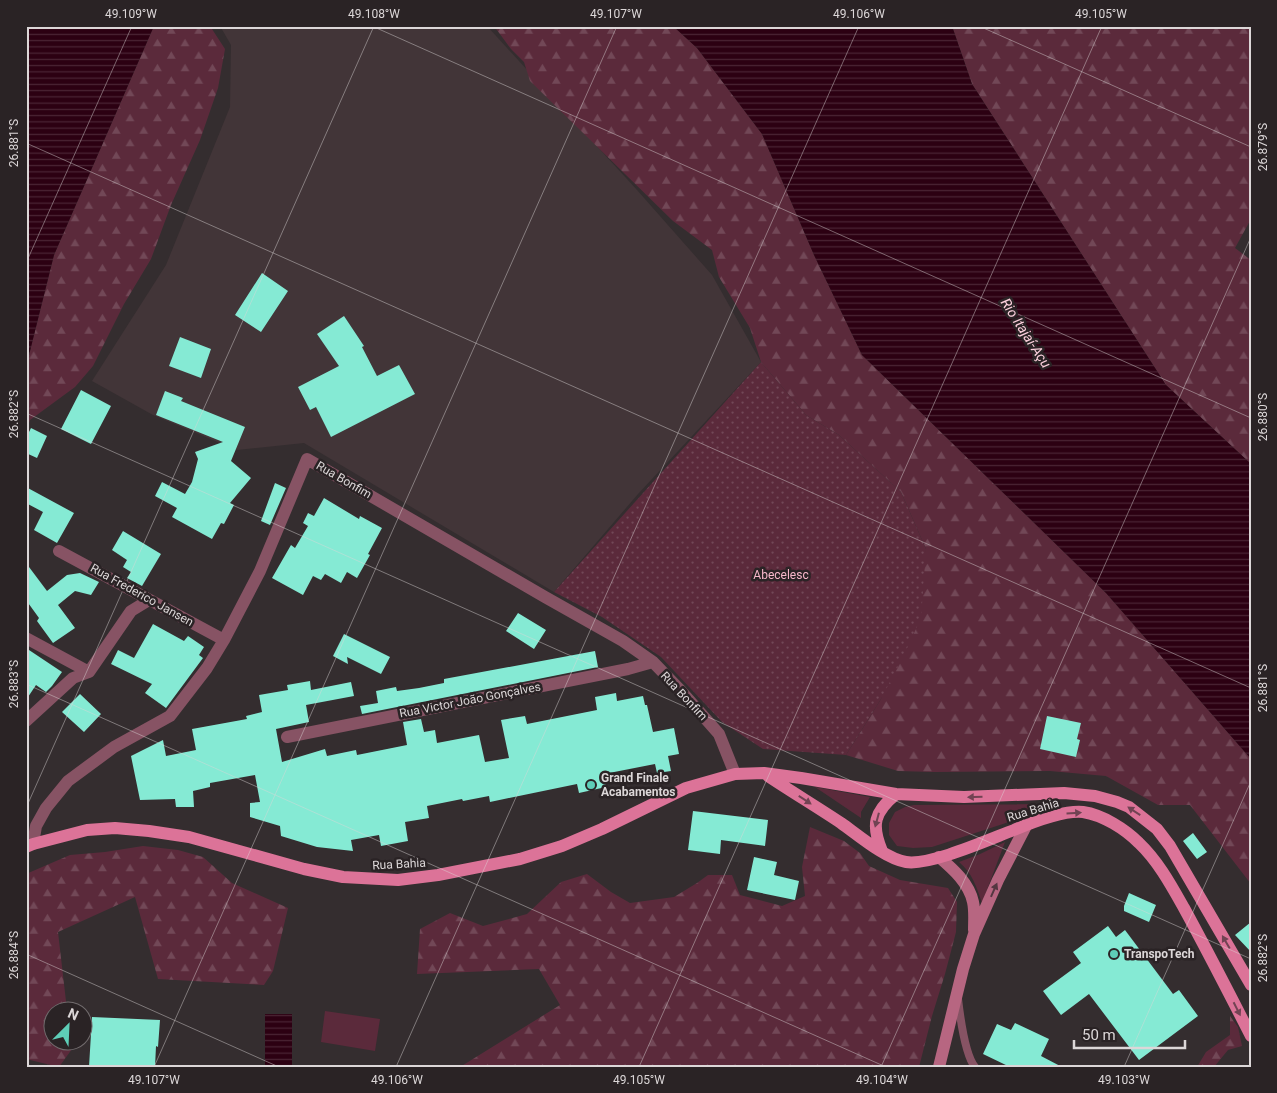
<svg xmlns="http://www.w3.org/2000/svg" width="1277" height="1093" viewBox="0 0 1277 1093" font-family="Roboto,sans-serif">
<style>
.built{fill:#423538}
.grass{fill:#5b2a3b}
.forest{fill:url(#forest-firs)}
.park{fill:url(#park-dots)}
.water{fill:url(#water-rules)}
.building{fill:#85ead4}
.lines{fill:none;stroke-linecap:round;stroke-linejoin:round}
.lane{stroke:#875364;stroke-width:8}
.street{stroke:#875364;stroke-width:12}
.secondary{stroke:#b76681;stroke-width:12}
.primary{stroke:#dc7398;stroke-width:12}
.oneway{fill:#714353}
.oneway2{fill:#543741}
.ticks{fill:none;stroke:#dcd7d8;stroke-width:1;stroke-opacity:0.45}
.poi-dot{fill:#5eceb8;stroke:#2a2325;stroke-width:2}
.labels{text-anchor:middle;stroke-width:5;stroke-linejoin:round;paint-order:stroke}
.street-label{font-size:12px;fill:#dcd7d8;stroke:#2a2325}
.park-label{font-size:12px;fill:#f7b7ca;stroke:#2a2325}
.poi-label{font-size:12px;font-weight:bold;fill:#dcd7d8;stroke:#2a2325;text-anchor:start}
.water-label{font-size:14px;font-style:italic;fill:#fcd0dd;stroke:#2a2325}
.neatline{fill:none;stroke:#dcd7d8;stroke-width:2}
.ticks-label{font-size:12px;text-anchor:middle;fill:#dcd7d8}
</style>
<defs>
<pattern id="forest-firs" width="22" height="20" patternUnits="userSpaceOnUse" patternTransform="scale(1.25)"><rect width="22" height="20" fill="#5b2a3b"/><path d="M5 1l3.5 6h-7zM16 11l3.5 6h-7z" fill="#724857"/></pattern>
<pattern id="park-dots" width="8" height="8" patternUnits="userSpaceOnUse" patternTransform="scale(1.25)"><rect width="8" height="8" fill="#5b2a3b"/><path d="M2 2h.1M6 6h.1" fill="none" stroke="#724857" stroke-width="1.8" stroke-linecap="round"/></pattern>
<pattern id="water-rules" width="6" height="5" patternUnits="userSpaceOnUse" patternTransform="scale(1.25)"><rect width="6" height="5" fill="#2c0012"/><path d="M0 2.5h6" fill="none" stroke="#4a2434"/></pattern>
</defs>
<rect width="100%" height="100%" fill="#342d2f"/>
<!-- built -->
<path class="built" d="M220 26H487L637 190 712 275 761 362 638 494 554 592 304 443 237 450 153 415 92 381 166 265 230 107 231 45Z"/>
<!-- grass -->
<path class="grass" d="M815 787 870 797 861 812V818Z
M1055 804 1003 824 932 847 913 848 897 846 889 835V823L895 812 905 807 914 805Z
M1005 842 982 903C976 886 973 874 959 862L980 854Z
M325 1011 380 1019 375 1051 321 1042Z"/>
<!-- forest -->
<path class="forest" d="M154 26H210L225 49 218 88 200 140 171 205 151 259 124 304 93 366 75 387 30 420 26 432V367L54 255Z
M494 26H673L697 48 762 134 814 255 862 355 1106 593 1251 759V884L1190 805H1158L1106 776 1050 771 934 772 898 771 846 755 881 699 926 549 901 492 839 435 806 415 761 362 750 328 719 277 712 250 673 221 530 81 524 62 511 49Z
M952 26H1251V219L1235 248 1251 260V464L1166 385 972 84Z
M810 827 844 841 860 853 869 866 900 880 948 888 957 902 956 932 945 974 932 1016 919 1067H460L560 1005 539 969 417 974 420 929 450 913 483 926 527 914 561 882 587 874 611 892 630 903 674 897 697 883 708 875H732L740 895 782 906 805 896 802 867Z
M143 846 178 850 203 857 232 883 288 908 273 971 264 985 158 979 135 897 58 932 67 1010H52V1040L71 1041 72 1049 59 1067 26 1059V874L70 855 105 852Z
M1230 1016 1238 1027 1242 1046 1228 1050 1214 1067H1197L1206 1052 1230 1035Z"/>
<!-- park -->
<path class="park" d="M761 362 806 415 839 435 901 492 926 549 921 618 903 657 881 699 846 755 763 749 722 722 661 657 602 617 554 592Z"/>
<!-- water -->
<path class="water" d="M26 26H154L54 255 26 367Z
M673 26H952L972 84 1166 385 1251 464V759L1106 593 862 355 814 255 762 134 697 48Z
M265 1014H292V1067H265Z"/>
<!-- building -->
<path class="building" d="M262 273 288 291 261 332 235 315Z
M344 316 364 346 362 347 377 376 399 365 415 394 331 437 316 407 310 410 298 387 339 366 317 334Z
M180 337 211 349 201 378 169 366Z
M81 390 111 406 91 444 61 429Z
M165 391 183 398 181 401 245 427 231 461 251 478 230 503 234 505 224 524 221 523 212 539 172 517 177 508 155 496 162 482 185 494 192 482 198 459 195 452 223 442 156 415Z
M31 428 47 436 37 458 26 453V438Z
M275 483 286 488 270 525 261 521Z
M26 487 74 513 57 543 34 530 43 512 26 503Z
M324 498 359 519 360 516 382 528 368 554 370 555 357 578 347 572 341 583 325 574 321 580 313 576 303 595 272 578 291 545 295 548 308 526 303 523 308 513 314 516Z
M123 531 161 554 142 586 127 578 131 572 123 567 127 560 112 550Z
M26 563 47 591 67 575 80 573 99 582 91 595 75 591 58 605 75 628 53 643 37 621 39 618 26 600Z
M518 613 546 630 534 649 506 631Z
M153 624 184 641 188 636 204 647 199 655 203 658 166 708 145 693 152 684 111 664 118 650 134 658Z
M344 634 390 657 381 674 347 657 348 664 333 656Z
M26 648 62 672 52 686 46 692 36 685 26 700Z
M595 651 598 667 362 714 360 706 378 703 376 691 396 687 397 691 419 688 444 683V679Z
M310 681 311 690 351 682 354 696 306 705 309 722 276 729 282 762 325 749 327 756 356 750 357 755 407 745 403 722 421 719 424 732 435 730 437 743 479 735 485 762 509 758 501 720 525 716 527 724 597 710 595 697 616 693 617 701 643 696 645 705H647L653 732 674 728 679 754 668 756 671 771 657 773 655 764 604 774 606 787 579 793 577 784 490 802 489 796 463 801 462 799 427 806 429 818 405 822 408 841 381 846 379 835 351 840 353 851 317 847 281 836 280 826 250 817V803L260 802 255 775 210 783V787L193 791 194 807H176L175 799 140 800 131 756 163 740 166 756 196 750 192 729 247 719 246 716 262 712 259 695 288 690 287 685Z
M80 694 101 714 84 732 62 712Z
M1047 716 1081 723 1077 739 1080 740 1076 757 1040 749Z
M693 811 768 820 765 846 721 840 720 854 688 850Z
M1193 833 1207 852 1197 859 1183 841Z
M754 857 777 862 774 875 799 881 795 900 747 890Z
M1129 893 1156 905 1149 922 1124 911V906Z
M1251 922V952L1235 935Z
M1108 926 1116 937 1125 930 1173 994 1179 990 1198 1016 1139 1060 1089 994 1061 1015 1043 991 1081 963 1073 952Z
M92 1017 160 1020 158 1047 156 1046 155 1067H89Z
M1015 1023 1049 1039 1041 1056 1062 1067H1010L983 1054 997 1024 1011 1030Z"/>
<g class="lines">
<!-- lane -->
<path class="lane" d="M958 999C960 1016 965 1055 975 1067"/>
<!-- street -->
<path class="street" d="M59 551 224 640
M26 638 89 672
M26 721 73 678 89 672 131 611 149 600
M287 737 628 669 653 662
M33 844 36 826 46 808 68 781 114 747 170 716 207 668 224 640 260 571 307 459 545 597 623 641 653 662 681 691 719 734 735 774"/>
<!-- secondary -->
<path class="secondary" d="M939 857C953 869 969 883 973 902 975 911 974 921 974 930
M939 1067 963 969 974 934 998 880 1027 824"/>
<!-- primary -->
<path class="primary" d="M768 776C792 792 817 807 841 823 858 835 886 859 906 862 930 866 990 839 1014 830 1033 822 1063 810 1083 812 1103 815 1125 829 1139 843 1158 861 1171 885 1184 908 1207 950 1229 993 1251 1036
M26 847 33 844 87 830 115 828 149 831 189 837 304 869 343 877 398 880 438 875 520 859 562 846 602 829 686 788 735 774 764 773 801 778 896 794 964 797 1064 793 1095 796 1117 802 1129 807 1157 829 1170 846 1251 985
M882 851C871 825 874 812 896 794"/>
</g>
<!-- one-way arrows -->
<defs><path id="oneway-solid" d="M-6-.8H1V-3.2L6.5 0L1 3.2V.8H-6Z" transform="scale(1.25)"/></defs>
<g class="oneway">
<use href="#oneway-solid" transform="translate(975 797) rotate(178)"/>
<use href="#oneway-solid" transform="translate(805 800) rotate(33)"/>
<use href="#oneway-solid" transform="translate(1134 811) rotate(-147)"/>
<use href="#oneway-solid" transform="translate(1074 813) rotate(-4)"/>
<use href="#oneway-solid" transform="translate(877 820) rotate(105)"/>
<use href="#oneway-solid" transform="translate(1226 942) rotate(-120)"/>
<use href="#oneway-solid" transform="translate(1237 1009) rotate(63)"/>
</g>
<use class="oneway2" href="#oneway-solid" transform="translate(994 890) rotate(-66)"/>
<!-- ticks -->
<path class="ticks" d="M372 26 1251 418M979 26 1251 147M26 143 1251 688M26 263 132 26M26 413 1251 959M26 684 886 1067M26 808 374 26M26 954 279 1067M154 1067 617 26M396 1067 859 26M639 1067 1102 26M881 1067 1251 237M1124 1067 1251 781"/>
<!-- markers -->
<g class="poi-dot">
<circle cx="591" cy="785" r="5"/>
<circle cx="1114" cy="954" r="5"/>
</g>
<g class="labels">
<!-- street labels -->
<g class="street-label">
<text transform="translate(344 480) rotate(30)" y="4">Rua Bonfim</text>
<text transform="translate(142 595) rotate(29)" y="4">Rua Frederico Jansen</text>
<text transform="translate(684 696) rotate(47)" y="4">Rua Bonfim</text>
<text transform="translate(470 700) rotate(-11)" y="4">Rua Victor João Gonçalves</text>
<text transform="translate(1033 810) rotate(-17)" y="4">Rua Bahia</text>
<text transform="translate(399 864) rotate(-3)" y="4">Rua Bahia</text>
</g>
<!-- park labels -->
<g class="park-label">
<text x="781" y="579">Abecelesc</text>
</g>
<!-- poi labels -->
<g class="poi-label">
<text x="601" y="782">Grand Finale<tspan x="601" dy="14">Acabamentos</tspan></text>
<text x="1124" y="958">TranspoTech</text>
</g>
<!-- water labels -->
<g class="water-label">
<text transform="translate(1026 333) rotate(57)" y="5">Rio Itajaí-Açu</text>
</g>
</g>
<!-- border -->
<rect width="1277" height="1093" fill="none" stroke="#2a2325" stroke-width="55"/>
<!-- north arrow -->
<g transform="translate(68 1026) rotate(24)"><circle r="24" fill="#2a2325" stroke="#716b6d"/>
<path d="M0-4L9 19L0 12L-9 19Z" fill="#5eceb8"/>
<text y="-8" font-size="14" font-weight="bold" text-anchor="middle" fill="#dcd7d8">N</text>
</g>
<!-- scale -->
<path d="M1074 1040v8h111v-8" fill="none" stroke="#dcd7d8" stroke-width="2.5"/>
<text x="1082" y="1040" font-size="15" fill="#dcd7d8" stroke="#2a2325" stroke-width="4" paint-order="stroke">50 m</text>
<rect x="28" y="28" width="1222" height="1038" class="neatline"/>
<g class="ticks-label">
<text x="131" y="18">49.109°W</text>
<text x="374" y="18">49.108°W</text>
<text x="616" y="18">49.107°W</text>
<text x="859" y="18">49.106°W</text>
<text x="1101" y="18">49.105°W</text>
<text transform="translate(14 143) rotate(-90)" y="4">26.881°S</text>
<text transform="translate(1263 147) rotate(-90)" y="4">26.879°S</text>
<text transform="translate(14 414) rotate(-90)" y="4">26.882°S</text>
<text transform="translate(1263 417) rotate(-90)" y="4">26.880°S</text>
<text transform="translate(14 684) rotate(-90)" y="4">26.883°S</text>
<text transform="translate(1263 688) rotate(-90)" y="4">26.881°S</text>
<text transform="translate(14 955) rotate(-90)" y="4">26.884°S</text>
<text transform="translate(1263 958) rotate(-90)" y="4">26.882°S</text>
<text x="154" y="1084">49.107°W</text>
<text x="397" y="1084">49.106°W</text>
<text x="639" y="1084">49.105°W</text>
<text x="882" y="1084">49.104°W</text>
<text x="1124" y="1084">49.103°W</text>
</g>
</svg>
